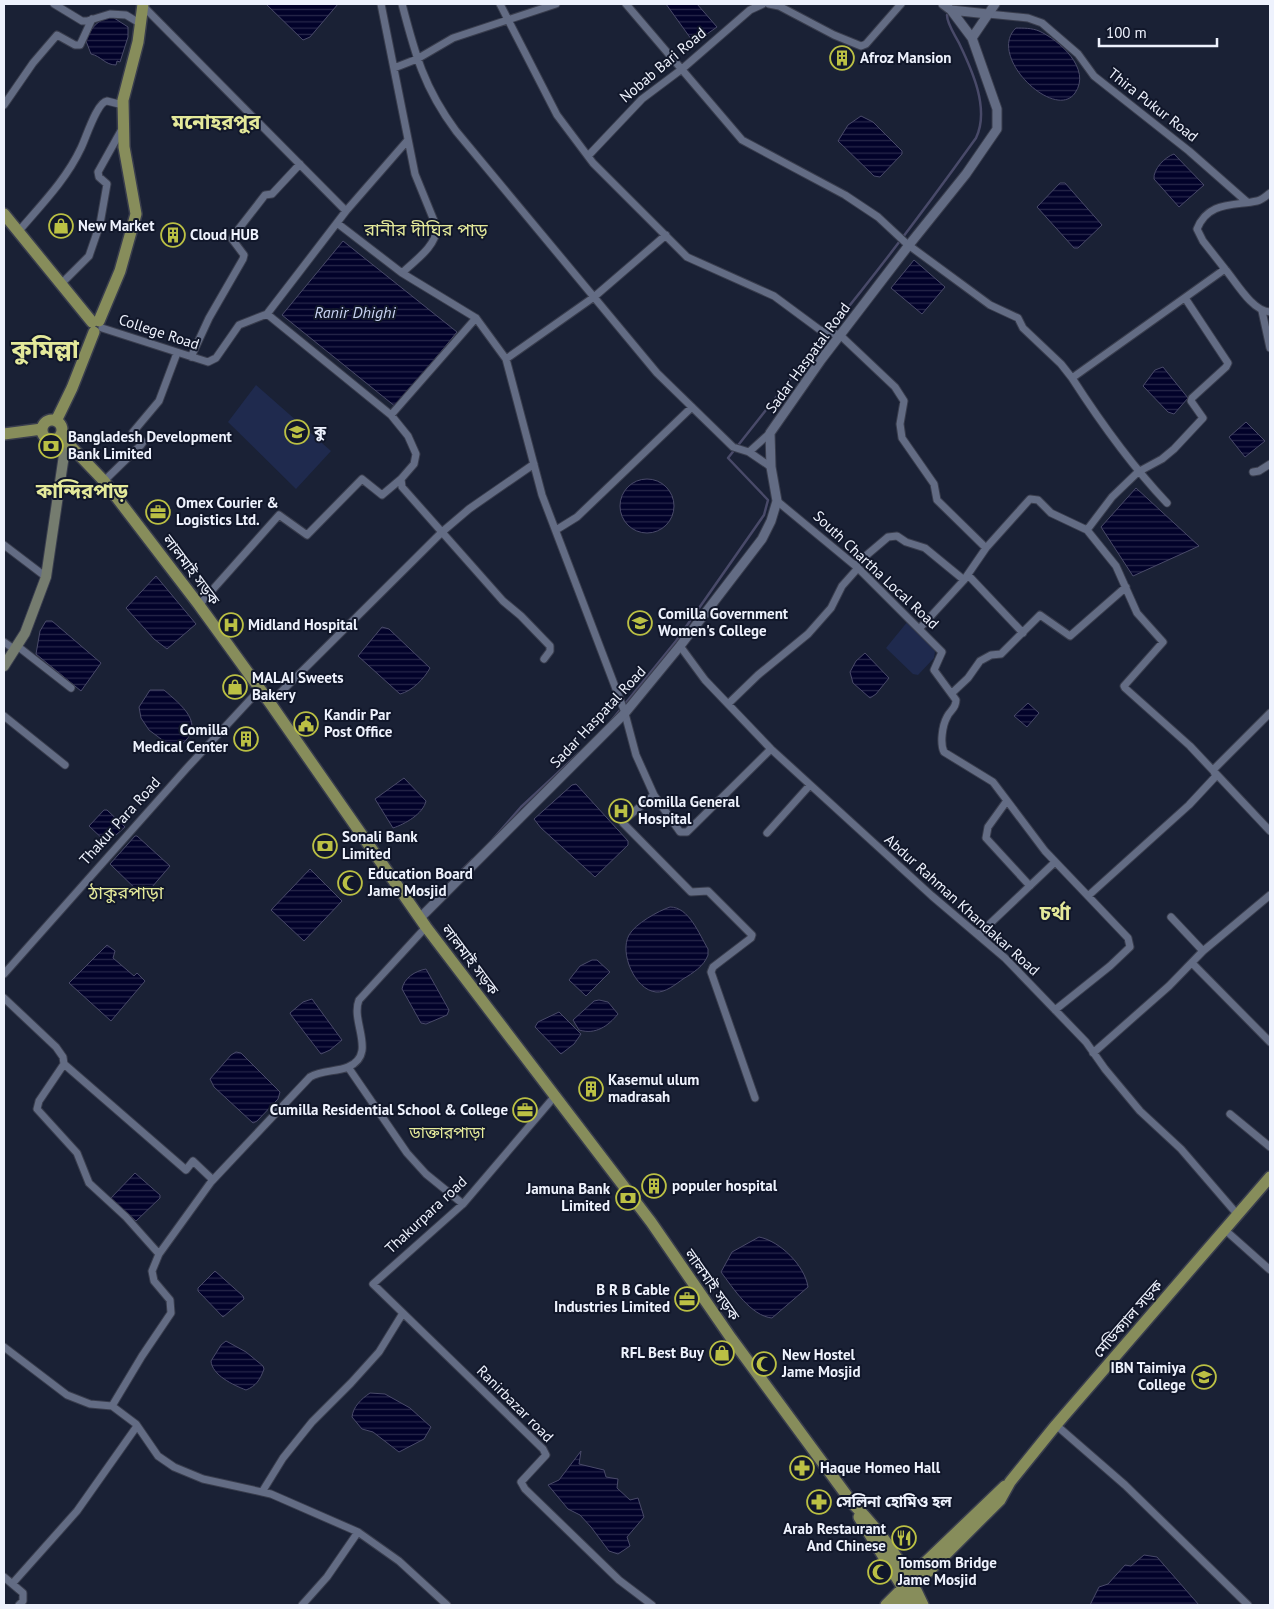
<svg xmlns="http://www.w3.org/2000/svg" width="1274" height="1609" viewBox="0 0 1274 1609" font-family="'PT Sans','Noto Sans Bengali',sans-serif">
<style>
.park{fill:#1f2a4e}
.water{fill:url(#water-rules);stroke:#494a69}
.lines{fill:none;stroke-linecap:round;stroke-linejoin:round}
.stream{stroke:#494a69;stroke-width:2.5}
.minor-casing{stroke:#393d4d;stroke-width:9}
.tertiary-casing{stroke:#393d4d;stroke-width:11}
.secondary-casing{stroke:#393d4d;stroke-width:12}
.primary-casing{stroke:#393d4d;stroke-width:14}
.minor{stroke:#636c84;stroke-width:7}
.tertiary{stroke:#636c84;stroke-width:9}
.secondary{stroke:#757c6f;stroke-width:10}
.primary{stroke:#878d5b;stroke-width:11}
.labels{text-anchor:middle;stroke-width:4;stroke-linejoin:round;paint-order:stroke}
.poi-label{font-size:15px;font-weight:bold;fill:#eef2fd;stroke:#11172a;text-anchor:start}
.street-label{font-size:15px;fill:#eef2fd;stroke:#11172a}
.water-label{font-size:16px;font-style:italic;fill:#c8d3f2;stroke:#11172a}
.neighbourhood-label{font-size:16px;fill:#e4e99a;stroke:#11172a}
.quarter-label{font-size:18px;fill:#e4e99a;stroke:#11172a}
.district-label{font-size:20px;font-weight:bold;fill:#e4e99a;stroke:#11172a}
.town-label{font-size:25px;font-weight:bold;fill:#e4e99a;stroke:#11172a}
</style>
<defs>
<pattern id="water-rules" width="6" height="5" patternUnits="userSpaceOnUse" patternTransform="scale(1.25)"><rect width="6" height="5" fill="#02022a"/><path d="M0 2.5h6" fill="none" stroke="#27274a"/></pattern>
</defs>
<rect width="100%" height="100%" fill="#1a2135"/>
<!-- park -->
<path class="park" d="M256 385 331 451 296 489 228 422Z
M908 621 935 651 934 658 918 675 913 674 886 648Z"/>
<!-- water -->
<path class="water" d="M266 4H338L310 37 303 40Z
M666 4H697L717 27 694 43Z
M111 16 128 27V37L120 62 117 61 116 65C105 65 101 56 91 54L86 41C91 27 97 21 111 16Z
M1016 28C1023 28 1032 28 1039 31 1059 40 1092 69 1075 93 1055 122 986 56 1016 28Z
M861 116 873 122 902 151V154L880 177 874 176 838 141 848 125Z
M1174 154 1204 185 1179 207 1154 179C1153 169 1165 157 1174 154Z
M1060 183H1065L1102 225 1078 248H1074L1037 207Z
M343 241 457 332 396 407 282 315Z
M914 260 945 287 922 314 891 288Z
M1163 367 1188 398 1174 414 1168 412 1143 386 1155 370Z
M1246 422 1265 441 1245 457 1229 437Z
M620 506a27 27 0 1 1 54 0a27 27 0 1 1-54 0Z
M1136 488 1199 546 1133 576 1101 527Z
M156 576 196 624 167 649 154 639 126 608Z
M46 621H52L101 663 81 691 36 654 40 631Z
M382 627 389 629 430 668C424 679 412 691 400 694L358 656Z
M865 653 889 678 876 694 870 698 853 683 850 672 856 661Z
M150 690H164C181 705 207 724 181 745L165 742 149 730 141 718 139 707Z
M1028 703 1039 713 1027 727 1014 716Z
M404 778 426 801C423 814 405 824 393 828L375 799Z
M576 784 628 841V845L595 877 541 828 534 819 572 785Z
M104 810H107L125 827 107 843 89 826Z
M135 836H137L170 866 146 894 143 896 110 864Z
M310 869 342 901 304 941 271 910Z
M670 907C689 907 699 934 708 949V955C704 966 693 973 683 979 676 984 665 993 656 992 635 990 619 953 629 935 635 924 658 911 670 907Z
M107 945 115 951 113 958 134 976 137 973 145 981 111 1021 69 983Z
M592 960H597L610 972 586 996 569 980 580 966Z
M426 969 449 1010 447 1015 426 1024 421 1023 402 989C404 978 415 971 426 969Z
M312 999 342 1040 330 1050 321 1054 291 1015 290 1013 303 1002Z
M599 1000 608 1002 618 1014C608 1026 596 1035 579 1030L573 1020 594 1001Z
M559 1012 581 1034 574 1044 561 1054 535 1027 538 1022Z
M236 1052 241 1053 280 1092 278 1099 257 1121 253 1123 214 1087 210 1079 231 1055Z
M135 1173 160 1195V1198L136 1221 110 1199Z
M759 1237C780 1241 805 1266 808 1287L772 1318C751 1316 733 1288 721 1272L732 1252Z
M215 1271 243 1296 244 1299 223 1317 198 1291V1288Z
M226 1341 246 1352 263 1366 264 1369C260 1380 256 1386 246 1390 233 1385 212 1375 211 1361L221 1345Z
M370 1393 385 1394 410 1408 431 1427 424 1439 399 1452 373 1432 362 1429 352 1417C353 1407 361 1399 370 1393Z
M581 1451 579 1464 604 1470 606 1477 618 1479 617 1488 630 1500 638 1498 644 1517 627 1537 630 1546 618 1554 609 1551 591 1527 580 1515 568 1509 548 1485 559 1480Z
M1144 1555 1157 1557 1199 1605H1090L1099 1587 1108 1584 1125 1565 1131 1566Z"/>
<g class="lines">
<!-- stream -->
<path class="stream" d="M833 326C883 265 930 202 976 138 990 109 972 70 959 43 955 35 947 24 947 15
M611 721 676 641 764 515 768 500 728 458 826 334
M493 839 521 807 579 753
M449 883 473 859"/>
<!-- minor casing -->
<g class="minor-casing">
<path id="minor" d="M54 4 82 21H87L110 14 126 15 141 24
M381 4 415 174 437 228C435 248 415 260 402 273L476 318 506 359 542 495 624 710 636 755 654 795 624 820 623 823 691 892 708 891 752 935 751 938 713 967 711 972 755 1098
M402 4C415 54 424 88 456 131L657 373 733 447 749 452 771 467
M500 4 557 115 593 163 687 257 774 296 820 330 840 335 895 387 904 401 900 424 902 438 934 484 937 500 986 548
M626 4 742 140 845 195 878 217 907 244 990 305 1018 318 1023 328 1061 364 1072 378 1225 269C1236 282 1252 311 1270 312
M769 4 779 6 834 35 861 46 866 44 901 4
M143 6 346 211
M988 14 1028 18 1042 23 1078 54 1094 76 1189 151 1247 202
M394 68 417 59 453 38 556 4
M4 105 33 63 57 35 75 45H80L92 19
M588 156 642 99 682 69 750 10 763 4
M337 223 402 273
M18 232C41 205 66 180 81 148 86 138 97 102 107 101L123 105
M1225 269 1203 241 1197 229C1208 201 1234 206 1257 201 1262 200 1266 196 1270 193
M61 284 89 256 100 224 107 184 99 177 98 172 122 129
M1185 298 1228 363 1226 367 1192 398 1191 401 1203 418 1174 449 1162 459 1138 472 1112 497 1087 530 1116 566 1137 613 1163 642 1124 686 1125 688 1190 746 1270 831
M1262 311 1270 348
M267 314 346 211 407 141
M102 328 208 362 216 358 239 325 267 314 391 415 408 436 416 454 414 464 401 479 402 487 503 601 521 616 550 646V651L544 659
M191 357 209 318 243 259 244 255 232 239 234 235 265 195 272 194 300 164
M506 359 594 297 666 235
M1072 378C1101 423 1130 464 1167 503
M391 415 476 318
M749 452 770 433
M1253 472 1259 471 1270 464
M104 481 141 445 143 442 133 432 159 401 177 353
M777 501 858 568 942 652 934 670 956 700C956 709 950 710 947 717 942 726 940 744 944 752L993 782 1045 851 1088 896
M556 530 577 517 692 407
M4 545 46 577
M855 565 888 537 897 536 906 542 925 548 964 580
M968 575 1023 633
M199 605 279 515 307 535 362 479 382 495 401 479
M920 628 964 580 986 548 1030 499 1038 500 1051 513 1087 530
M4 642 14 649
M16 645 71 688
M680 646 705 680 771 749 932 896 1005 958 1086 1042 1105 1069 1140 1111 1181 1149 1237 1214
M952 693 968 678 980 661 991 655 1001 654 1040 615 1070 636 1126 587
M270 703 442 532 469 509 534 464
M728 704 758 675 808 634 831 608 842 586 858 568
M4 716 65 765
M654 795 680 832H687L771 749
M1006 802 988 827 986 838 1030 886
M767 833 810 785
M1171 917 1203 951
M978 935 1055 862
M1192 963 1270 1042
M4 974 186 769 260 689
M4 998 56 1047 63 1057 64 1064 186 1170 193 1161 213 1180
M1055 1010 1110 966 1130 947 1128 938 1088 896 1189 805 1216 776 1213 770 1270 713
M1093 1053 1169 986 1203 951 1270 895
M64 1064 39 1101 37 1109 77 1153 89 1183 126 1217 159 1254
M348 1067 407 1153 426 1174 463 1204
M555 1096 463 1204 373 1284 543 1449 546 1455 521 1482 525 1489 619 1580 652 1605
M1230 1114 1270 1147
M1224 1229 1270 1270
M4 1347 67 1395 90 1404 112 1406 136 1424 158 1456 174 1467 203 1479 271 1494 358 1532 399 1561 447 1605
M112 1406 142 1356 171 1313 170 1300 154 1281 152 1271 159 1254 211 1182 310 1077C322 1070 336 1072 348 1067 378 1054 350 1022 359 1000L426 927
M1056 1425 1125 1485 1248 1605
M262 1492 283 1458 312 1422 351 1383 379 1352 403 1313
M4 1577 23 1593V1601L19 1605
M12 1584 77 1511 137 1426
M302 1605 327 1577 358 1532"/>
</g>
<!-- tertiary casing -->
<g class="tertiary-casing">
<path id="tertiary" d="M951 10 988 14
M972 38 995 4
M420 918 625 713 680 646 762 539 771 521 777 501 771 467 770 433 821 360 909 245 966 174 997 129V109L972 38 951 10 943 4"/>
</g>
<!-- secondary casing -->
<g class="secondary-casing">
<path id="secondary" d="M4 666 25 633 46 577 64 455 61 437"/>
</g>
<!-- primary casing -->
<g class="primary-casing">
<path id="primary" d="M4 214 92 322
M99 321 120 271 136 214 124 147 123 100 138 42 143 4
M42 430a10 10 0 1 1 20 0a10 10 0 1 1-20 0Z
M56 421 72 388 94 332
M4 434 42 429
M61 436 104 481 199 605 270 703 426 927 651 1222 731 1338 853 1504C881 1531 907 1569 923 1605
M859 1517 903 1588 911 1605
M909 1578 1005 1486
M914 1586 1000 1500 1010 1482 1056 1425 1270 1177
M886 1605 903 1588
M898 1605 908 1596"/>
</g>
<!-- minor -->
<use href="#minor" class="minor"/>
<!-- tertiary -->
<use href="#tertiary" class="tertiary"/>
<!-- secondary -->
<use href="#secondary" class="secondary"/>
<!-- primary -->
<use href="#primary" class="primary"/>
</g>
<!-- icons -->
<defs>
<g id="building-ring" transform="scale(1.25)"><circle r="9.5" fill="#11172a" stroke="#bbc044" stroke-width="1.5"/><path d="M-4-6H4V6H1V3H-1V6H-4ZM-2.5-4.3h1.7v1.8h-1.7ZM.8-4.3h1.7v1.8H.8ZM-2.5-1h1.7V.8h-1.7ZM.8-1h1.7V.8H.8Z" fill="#bbc044"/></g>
<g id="shop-ring" transform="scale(1.25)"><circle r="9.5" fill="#11172a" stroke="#bbc044" stroke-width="1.5"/><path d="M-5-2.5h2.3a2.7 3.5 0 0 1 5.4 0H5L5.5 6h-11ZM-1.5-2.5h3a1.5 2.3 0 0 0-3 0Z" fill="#bbc044"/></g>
<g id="university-ring" transform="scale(1.25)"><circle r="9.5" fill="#11172a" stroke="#bbc044" stroke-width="1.5"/><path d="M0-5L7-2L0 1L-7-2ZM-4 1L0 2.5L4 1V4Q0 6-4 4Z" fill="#bbc044"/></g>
<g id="bank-ring" transform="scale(1.25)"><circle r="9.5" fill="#11172a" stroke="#bbc044" stroke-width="1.5"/><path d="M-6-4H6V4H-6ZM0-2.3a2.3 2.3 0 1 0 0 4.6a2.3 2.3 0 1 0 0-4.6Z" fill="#bbc044"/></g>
<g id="office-ring" transform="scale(1.25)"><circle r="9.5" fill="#11172a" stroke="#bbc044" stroke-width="1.5"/><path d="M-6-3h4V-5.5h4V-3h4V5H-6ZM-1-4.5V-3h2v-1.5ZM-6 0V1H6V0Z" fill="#bbc044"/></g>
<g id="hospital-ring" transform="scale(1.25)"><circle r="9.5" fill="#11172a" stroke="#bbc044" stroke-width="1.5"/><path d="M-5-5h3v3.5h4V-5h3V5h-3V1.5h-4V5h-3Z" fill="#bbc044"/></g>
<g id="civic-ring" transform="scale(1.25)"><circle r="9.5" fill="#11172a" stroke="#bbc044" stroke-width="1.5"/><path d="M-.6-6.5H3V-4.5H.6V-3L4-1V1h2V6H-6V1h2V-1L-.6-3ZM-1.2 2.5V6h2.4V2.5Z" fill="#bbc044"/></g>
<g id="mosque-ring" transform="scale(1.25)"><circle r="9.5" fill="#11172a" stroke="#bbc044" stroke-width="1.5"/><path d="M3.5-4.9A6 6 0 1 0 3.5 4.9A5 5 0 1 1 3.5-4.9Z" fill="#bbc044"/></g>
<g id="pharmacy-ring" transform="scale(1.25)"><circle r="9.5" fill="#11172a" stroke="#bbc044" stroke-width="1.5"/><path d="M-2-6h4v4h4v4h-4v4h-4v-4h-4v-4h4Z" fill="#bbc044"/></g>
<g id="restaurant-ring" transform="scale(1.25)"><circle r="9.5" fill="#11172a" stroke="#bbc044" stroke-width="1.5"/><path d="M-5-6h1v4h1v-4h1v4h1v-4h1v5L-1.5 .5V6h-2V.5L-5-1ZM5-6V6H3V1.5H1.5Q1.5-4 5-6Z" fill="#bbc044"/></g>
</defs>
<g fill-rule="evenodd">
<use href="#building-ring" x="842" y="58"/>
<use href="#shop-ring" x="61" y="226"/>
<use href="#building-ring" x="173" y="235"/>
<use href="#university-ring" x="297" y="432"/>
<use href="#bank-ring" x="51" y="446"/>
<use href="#office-ring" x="158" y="512"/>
<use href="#university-ring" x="640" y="623"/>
<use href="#hospital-ring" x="231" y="625"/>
<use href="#shop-ring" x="235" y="687"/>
<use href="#civic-ring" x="306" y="724"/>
<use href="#building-ring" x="246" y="739"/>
<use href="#hospital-ring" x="621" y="811"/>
<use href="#bank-ring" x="325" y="846"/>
<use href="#mosque-ring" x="350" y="883"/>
<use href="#building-ring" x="591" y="1089"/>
<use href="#office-ring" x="525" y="1110"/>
<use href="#building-ring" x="654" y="1186"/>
<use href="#bank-ring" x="628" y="1198"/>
<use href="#office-ring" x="687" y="1299"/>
<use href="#shop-ring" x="722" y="1353"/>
<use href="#mosque-ring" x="764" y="1364"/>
<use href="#university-ring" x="1204" y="1377"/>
<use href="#pharmacy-ring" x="802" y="1468"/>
<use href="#pharmacy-ring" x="819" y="1502"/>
<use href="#restaurant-ring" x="904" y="1538"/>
<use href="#mosque-ring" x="880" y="1572"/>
</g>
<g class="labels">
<!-- poi labels -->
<g class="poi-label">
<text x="860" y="63">Afroz Mansion</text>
<text x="78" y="231">New Market</text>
<text x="190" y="240">Cloud HUB</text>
<text x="314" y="437">কু</text>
<text x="68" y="442">Bangladesh Development<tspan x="68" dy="17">Bank Limited</tspan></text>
<text x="176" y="508">Omex Courier &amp;<tspan x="176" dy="17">Logistics Ltd.</tspan></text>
<text x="658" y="619">Comilla Government<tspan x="658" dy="17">Women's College</tspan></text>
<text x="248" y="630">Midland Hospital</text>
<text x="252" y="683">MALAI Sweets<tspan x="252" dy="17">Bakery</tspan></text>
<text x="324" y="720">Kandir Par<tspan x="324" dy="17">Post Office</tspan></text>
<text x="228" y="735" text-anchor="end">Comilla<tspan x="228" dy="17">Medical Center</tspan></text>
<text x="638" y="807">Comilla General<tspan x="638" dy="17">Hospital</tspan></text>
<text x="342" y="842">Sonali Bank<tspan x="342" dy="17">Limited</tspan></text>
<text x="368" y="879">Education Board<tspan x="368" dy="17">Jame Mosjid</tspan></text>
<text x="608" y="1085">Kasemul ulum<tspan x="608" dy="17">madrasah</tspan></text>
<text x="508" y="1115" text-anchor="end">Cumilla Residential School &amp; College</text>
<text x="672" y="1191">populer hospital</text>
<text x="610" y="1194" text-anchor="end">Jamuna Bank<tspan x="610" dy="17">Limited</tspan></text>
<text x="670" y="1295" text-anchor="end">B R B Cable<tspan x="670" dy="17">Industries Limited</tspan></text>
<text x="704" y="1358" text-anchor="end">RFL Best Buy</text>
<text x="782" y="1360">New Hostel<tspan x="782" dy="17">Jame Mosjid</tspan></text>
<text x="1186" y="1373" text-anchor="end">IBN Taimiya<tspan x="1186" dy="17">College</tspan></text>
<text x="820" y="1473">Haque Homeo Hall</text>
<text x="836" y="1507">সেলিনা হোমিও হল</text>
<text x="886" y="1534" text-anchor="end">Arab Restaurant<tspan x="886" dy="17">And Chinese</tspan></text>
<text x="898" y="1568">Tomsom Bridge<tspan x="898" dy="17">Jame Mosjid</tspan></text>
</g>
<!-- street labels -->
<g class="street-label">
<text transform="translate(663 65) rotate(-40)" y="5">Nobab Bari Road</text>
<text transform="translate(1153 105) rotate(38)" y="5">Thira Pukur Road</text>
<text transform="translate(159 332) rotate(18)" y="5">College Road</text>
<text transform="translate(808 358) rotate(-54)" y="5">Sadar Haspatal Road</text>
<text transform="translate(191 570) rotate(53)" y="5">লালমাই সড়ক</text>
<text transform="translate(876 570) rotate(43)" y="5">South Chartha Local Road</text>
<text transform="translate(598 717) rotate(-47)" y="5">Sadar Haspatal Road</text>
<text transform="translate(120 821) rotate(-48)" y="5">Thakur Para Road</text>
<text transform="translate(962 905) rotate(42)" y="5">Abdur Rahman Khandakar Road</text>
<text transform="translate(470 960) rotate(53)" y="5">লালমাই সড়ক</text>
<text transform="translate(426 1215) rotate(-43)" y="5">Thakurpara road</text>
<text transform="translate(712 1285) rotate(55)" y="5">লালমাই সড়ক</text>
<text transform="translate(1128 1319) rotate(-49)" y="5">মেডিক্যাল সড়ক</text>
<text transform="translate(515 1404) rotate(45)" y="5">Ranirbazar road</text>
</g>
<!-- water labels -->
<g class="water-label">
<text x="355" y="318">Ranir Dhighi</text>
</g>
<!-- neighbourhood labels -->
<g class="neighbourhood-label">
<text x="447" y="1138">ডাক্তারপাড়া</text>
</g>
<!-- quarter labels -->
<g class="quarter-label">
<text x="426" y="236">রানীর দীঘির পাড়</text>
<text x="126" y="899">ঠাকুরপাড়া</text>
</g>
<!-- district labels -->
<g class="district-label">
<text x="216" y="129">মনোহরপুর</text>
<text x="82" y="498">কান্দিরপাড়</text>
<text x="1055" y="920">চর্থা</text>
</g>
<!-- town labels -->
<g class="town-label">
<text x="45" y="358">কুমিল্লা</text>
</g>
</g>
<!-- border -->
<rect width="1274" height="1609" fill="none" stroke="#eef2fd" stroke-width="10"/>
<!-- scale -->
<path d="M1099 38v8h118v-8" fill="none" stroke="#eef2fd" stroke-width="2.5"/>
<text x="1106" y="38" font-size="15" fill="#eef2fd" stroke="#11172a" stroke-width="4" paint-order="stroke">100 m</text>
</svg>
